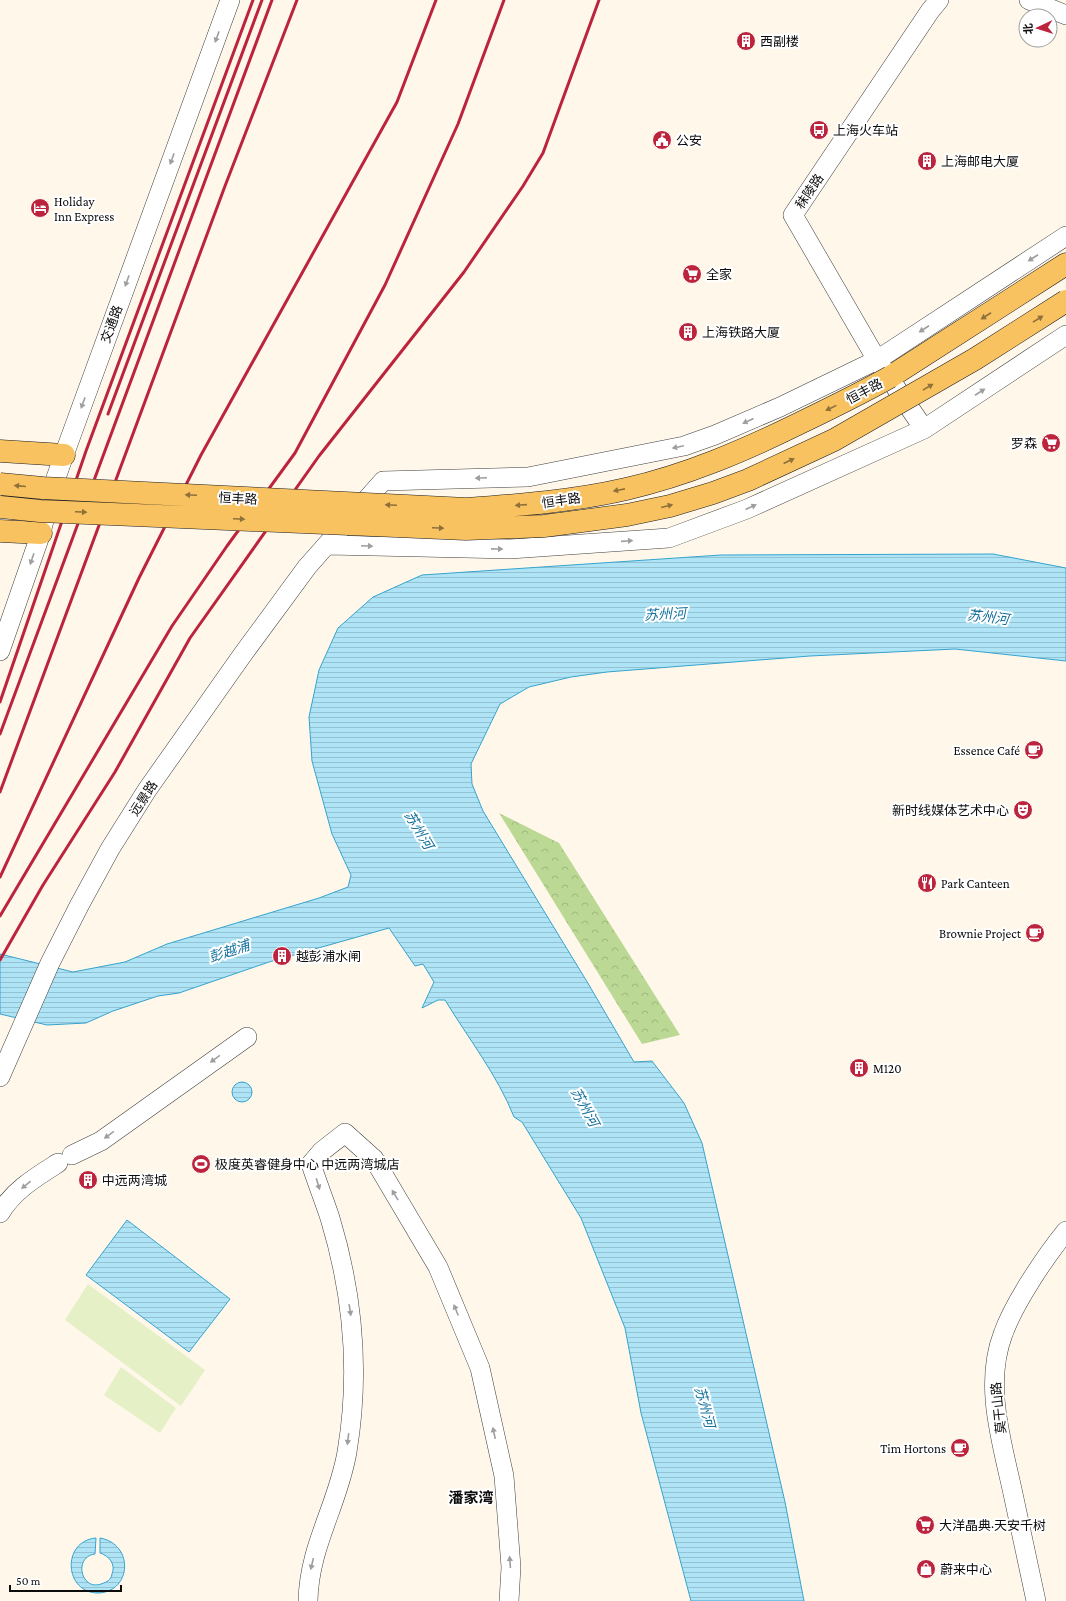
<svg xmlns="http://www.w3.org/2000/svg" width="1066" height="1601" viewBox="0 0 1066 1601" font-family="'Crimson Pro','Noto Sans SC',serif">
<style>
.forest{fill:url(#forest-crowns)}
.pitch{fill:#e6f0c6}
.water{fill:url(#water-rules);stroke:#36a3cd}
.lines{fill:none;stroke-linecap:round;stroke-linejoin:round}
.minor-casing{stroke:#3f3f3f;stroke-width:20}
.major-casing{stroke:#1d1d1d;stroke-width:23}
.minor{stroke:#fff;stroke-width:19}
.major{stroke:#f9c260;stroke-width:22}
.rail{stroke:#bc243d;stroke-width:3}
.major-bridge-casing{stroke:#1d1d1d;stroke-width:23;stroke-linecap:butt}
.major-bridge{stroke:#f9c260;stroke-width:22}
.oneway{fill:#9e9e9e}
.oneway2{fill:#8e703a}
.labels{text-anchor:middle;stroke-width:4;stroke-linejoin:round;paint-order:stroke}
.poi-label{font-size:13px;fill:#0c0c0c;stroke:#fff;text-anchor:start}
.street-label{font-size:13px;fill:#0c0c0c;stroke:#fff}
.water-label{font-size:14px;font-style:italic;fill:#15729d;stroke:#fff}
.quarter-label{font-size:15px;font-weight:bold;fill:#0c0c0c;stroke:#fff}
</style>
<defs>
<pattern id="forest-crowns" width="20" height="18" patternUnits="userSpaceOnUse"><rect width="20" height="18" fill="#bbd994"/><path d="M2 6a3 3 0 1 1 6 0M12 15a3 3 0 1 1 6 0" fill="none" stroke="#a0b97e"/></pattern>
<pattern id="water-rules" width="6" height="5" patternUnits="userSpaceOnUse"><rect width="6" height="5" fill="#afe4f6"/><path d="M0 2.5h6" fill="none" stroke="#95c2d2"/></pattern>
</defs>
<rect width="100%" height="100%" fill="#fff8ea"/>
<!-- forest -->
<path class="forest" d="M499 813 559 843 680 1035 642 1044Z"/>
<!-- pitch -->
<path class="pitch" d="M88 1284 205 1370 181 1406 65 1320Z
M121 1367 176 1408 160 1433 104 1395Z"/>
<!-- water -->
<path class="water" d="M993 554 1066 568V661L955 649 810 656 607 672 571 677 529 687 500 704 471 764 472 784 483 811 589 985 634 1062 652 1061 684 1103 702 1143 785 1502 804 1601H691L641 1413 625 1328 581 1218 522 1122 514 1117C498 1076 468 1038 445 1000H438L422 1008 434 982 423 964 415 966 389 928 269 962 179 993 158 996 113 1011 86 1023 47 1025 0 1014V954L73 972 125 962 167 944 319 898 348 887 351 875 332 834 312 761 309 717 319 670 338 628 373 597 422 575 721 555Z
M232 1092a10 10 0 1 1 20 0a10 10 0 1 1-20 0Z
M127 1220 230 1299 189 1352 86 1275Z
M96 1538 95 1554C73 1557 81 1591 101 1584 107 1582 111 1580 112 1574 116 1564 109 1556 100 1553V1538C134 1544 132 1591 99 1593 64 1594 61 1541 96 1538Z"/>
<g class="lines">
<!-- minor casing -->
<g class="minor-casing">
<path id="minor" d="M1029 0 1066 15
M924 429 877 360 793 215 930 11 939 0
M328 545 510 549 669 538 747 509 924 429 1066 335
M0 651 41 533 50 495 64 455 230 0
M0 1077 50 963 80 904 110 849 147 790 243 654 307 567 383 481 528 477 684 446 715 435 780 407 877 360 1066 236
M72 1155 101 1141 247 1037
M0 1213C14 1190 36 1177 58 1163
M308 1601C309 1546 338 1505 347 1452 360 1374 353 1294 330 1218 324 1200 317 1182 311 1164L322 1151 345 1133 374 1159 438 1267 480 1368 504 1476 511 1567 509 1601
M1036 1601C1028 1564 1020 1526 1012 1489 1001 1439 984 1384 1003 1334 1014 1303 1045 1257 1066 1231"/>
</g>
<!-- major casing -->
<g class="major-casing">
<path id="major" d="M890 377 1066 264
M0 451 64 455
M0 531 41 533"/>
</g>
<!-- minor -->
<use href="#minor" class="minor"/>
<!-- major -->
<use href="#major" class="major"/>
<!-- rail -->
<path class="rail" d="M108 414 262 0
M0 702 86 451 253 0
M0 734 272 0
M0 792 225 186 297 0
M0 877 139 578 201 455 397 102 436 0
M0 916 172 626 227 546 295 453 385 285 458 124 504 0
M0 960 43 885 115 772 190 638 319 456 464 272 523 186 543 153 599 0"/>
<!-- major-bridge casing -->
<g class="major-bridge-casing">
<path id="major-bridge" d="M0 484 43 488 467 509C521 505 574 501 626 489 687 475 743 451 798 424 829 409 860 394 890 377
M0 507 40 511 466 529 544 526 627 515 670 506 713 493 748 480 834 440 975 359 1066 301"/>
</g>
<!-- major-bridge -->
<use href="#major-bridge" class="major-bridge"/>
</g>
<!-- one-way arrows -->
<defs><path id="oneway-solid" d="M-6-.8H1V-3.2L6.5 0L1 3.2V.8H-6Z"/></defs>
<g class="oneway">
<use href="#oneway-solid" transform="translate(217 37) rotate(110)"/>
<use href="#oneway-solid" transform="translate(172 159) rotate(110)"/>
<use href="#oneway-solid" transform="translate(1033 258) rotate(147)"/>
<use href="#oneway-solid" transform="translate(127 281) rotate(110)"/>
<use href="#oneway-solid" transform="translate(924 329) rotate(147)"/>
<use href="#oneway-solid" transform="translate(980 392) rotate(-33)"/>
<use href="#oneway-solid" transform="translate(83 403) rotate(110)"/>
<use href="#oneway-solid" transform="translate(748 421) rotate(156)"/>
<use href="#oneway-solid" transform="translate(678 447) rotate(168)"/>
<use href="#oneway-solid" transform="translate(481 478) rotate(178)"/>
<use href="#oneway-solid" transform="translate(751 507) rotate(-24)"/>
<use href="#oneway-solid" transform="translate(627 541) rotate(-4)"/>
<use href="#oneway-solid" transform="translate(367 546) rotate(2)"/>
<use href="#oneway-solid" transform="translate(497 549) rotate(1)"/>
<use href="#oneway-solid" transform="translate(32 559) rotate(109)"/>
<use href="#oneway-solid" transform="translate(215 1059) rotate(144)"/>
<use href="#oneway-solid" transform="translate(109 1135) rotate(144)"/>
<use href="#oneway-solid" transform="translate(318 1184) rotate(73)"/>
<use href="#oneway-solid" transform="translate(26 1185) rotate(141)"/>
<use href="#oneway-solid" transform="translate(395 1195) rotate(-121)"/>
<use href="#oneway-solid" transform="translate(350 1310) rotate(81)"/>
<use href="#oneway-solid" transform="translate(456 1310) rotate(-112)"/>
<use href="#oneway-solid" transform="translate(494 1433) rotate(-102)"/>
<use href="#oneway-solid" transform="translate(348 1439) rotate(97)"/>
<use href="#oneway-solid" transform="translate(510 1562) rotate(-94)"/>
<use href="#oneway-solid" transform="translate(312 1564) rotate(103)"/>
</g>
<g class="oneway2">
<use href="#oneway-solid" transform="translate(986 316) rotate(147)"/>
<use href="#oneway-solid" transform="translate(1038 319) rotate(-32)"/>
<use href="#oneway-solid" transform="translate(928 387) rotate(-31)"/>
<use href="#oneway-solid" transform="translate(831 408) rotate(154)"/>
<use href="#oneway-solid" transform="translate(789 461) rotate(-25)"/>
<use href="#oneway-solid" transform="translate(20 486) rotate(-175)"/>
<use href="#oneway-solid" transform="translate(619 490) rotate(169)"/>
<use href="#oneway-solid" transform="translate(191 495) rotate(-177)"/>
<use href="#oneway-solid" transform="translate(391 505) rotate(-177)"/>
<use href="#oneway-solid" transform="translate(521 505) rotate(176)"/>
<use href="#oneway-solid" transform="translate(667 506) rotate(-14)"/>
<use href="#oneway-solid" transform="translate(81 512) rotate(2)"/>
<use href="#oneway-solid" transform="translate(239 519) rotate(3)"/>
<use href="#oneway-solid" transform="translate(438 528) rotate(3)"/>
</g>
<!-- icons -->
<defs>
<g id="building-disc" transform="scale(1)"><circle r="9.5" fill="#bc243d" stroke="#fff"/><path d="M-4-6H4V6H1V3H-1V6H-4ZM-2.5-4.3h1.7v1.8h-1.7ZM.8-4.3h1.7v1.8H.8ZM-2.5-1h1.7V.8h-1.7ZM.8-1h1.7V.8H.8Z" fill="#fff"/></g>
<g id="bus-disc" transform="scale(1)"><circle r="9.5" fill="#bc243d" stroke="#fff"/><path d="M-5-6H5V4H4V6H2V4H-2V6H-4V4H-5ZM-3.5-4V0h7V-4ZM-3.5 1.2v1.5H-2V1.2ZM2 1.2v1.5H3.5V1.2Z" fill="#fff"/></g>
<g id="civic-disc" transform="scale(1)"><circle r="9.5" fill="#bc243d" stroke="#fff"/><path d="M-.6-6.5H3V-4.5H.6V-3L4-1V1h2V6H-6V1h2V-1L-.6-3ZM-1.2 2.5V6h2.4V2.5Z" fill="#fff"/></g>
<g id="hotel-disc" transform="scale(1)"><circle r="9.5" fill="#bc243d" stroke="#fff"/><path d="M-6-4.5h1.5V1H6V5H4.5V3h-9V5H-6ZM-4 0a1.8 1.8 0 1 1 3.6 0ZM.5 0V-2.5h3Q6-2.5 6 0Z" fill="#fff"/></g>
<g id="supermarket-disc" transform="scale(1)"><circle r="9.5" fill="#bc243d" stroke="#fff"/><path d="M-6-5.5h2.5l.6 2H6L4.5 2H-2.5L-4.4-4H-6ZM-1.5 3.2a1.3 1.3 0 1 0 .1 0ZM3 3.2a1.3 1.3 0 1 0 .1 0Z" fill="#fff"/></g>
<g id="cafe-disc" transform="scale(1)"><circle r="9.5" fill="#bc243d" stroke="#fff"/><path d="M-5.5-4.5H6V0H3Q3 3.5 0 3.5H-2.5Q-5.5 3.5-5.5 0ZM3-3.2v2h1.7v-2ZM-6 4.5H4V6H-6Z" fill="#fff"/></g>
<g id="theatre-disc" transform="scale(1)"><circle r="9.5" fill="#bc243d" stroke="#fff"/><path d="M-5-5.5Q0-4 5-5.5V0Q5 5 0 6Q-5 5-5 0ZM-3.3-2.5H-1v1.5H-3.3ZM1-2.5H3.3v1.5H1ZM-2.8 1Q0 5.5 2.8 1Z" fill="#fff"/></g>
<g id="restaurant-disc" transform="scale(1)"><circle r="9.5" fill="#bc243d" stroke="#fff"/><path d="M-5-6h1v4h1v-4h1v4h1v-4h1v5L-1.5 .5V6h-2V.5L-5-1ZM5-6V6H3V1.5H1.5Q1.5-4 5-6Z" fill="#fff"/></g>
<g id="stadium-disc" transform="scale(1)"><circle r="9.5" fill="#bc243d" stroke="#fff"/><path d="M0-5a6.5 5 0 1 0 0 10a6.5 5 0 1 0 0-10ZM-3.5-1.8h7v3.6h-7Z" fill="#fff"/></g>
<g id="shop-disc" transform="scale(1)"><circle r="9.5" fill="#bc243d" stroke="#fff"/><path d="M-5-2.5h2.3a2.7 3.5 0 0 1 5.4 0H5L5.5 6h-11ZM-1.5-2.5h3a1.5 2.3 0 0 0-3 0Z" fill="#fff"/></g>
</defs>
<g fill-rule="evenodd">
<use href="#building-disc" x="746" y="41"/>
<use href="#bus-disc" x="819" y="130"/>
<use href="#civic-disc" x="662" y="140"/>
<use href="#building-disc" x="927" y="161"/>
<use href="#hotel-disc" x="40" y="208"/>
<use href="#supermarket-disc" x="692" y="274"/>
<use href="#building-disc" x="688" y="332"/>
<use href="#supermarket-disc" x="1051" y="443"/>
<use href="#cafe-disc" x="1034" y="750"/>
<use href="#theatre-disc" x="1023" y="810"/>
<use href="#restaurant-disc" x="927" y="883"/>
<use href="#cafe-disc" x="1035" y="933"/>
<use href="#building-disc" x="282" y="956"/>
<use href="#building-disc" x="859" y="1068"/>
<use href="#stadium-disc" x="201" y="1164"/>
<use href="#building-disc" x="88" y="1180"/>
<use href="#cafe-disc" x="960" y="1448"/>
<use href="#supermarket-disc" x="925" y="1525"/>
<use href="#shop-disc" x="926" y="1569"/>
</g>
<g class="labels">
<!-- poi labels -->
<g class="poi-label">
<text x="760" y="46">西副楼</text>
<text x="833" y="135">上海火车站</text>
<text x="676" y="145">公安</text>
<text x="941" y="166">上海邮电大厦</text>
<text x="54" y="206">Holiday<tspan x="54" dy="15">Inn Express</tspan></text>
<text x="706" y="279">全家</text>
<text x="702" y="337">上海铁路大厦</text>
<text x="1037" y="448" text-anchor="end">罗森</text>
<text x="1020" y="755" text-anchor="end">Essence Café</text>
<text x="1009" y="815" text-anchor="end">新时线媒体艺术中心</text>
<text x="941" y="888">Park Canteen</text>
<text x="1021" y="938" text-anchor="end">Brownie Project</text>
<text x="296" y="961">越彭浦水闸</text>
<text x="873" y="1073">M120</text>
<text x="215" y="1169">极度英睿健身中心 中远两湾城店</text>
<text x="102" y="1185">中远两湾城</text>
<text x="946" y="1453" text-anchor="end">Tim Hortons</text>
<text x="939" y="1530">大洋晶典·天安千树</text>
<text x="940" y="1574">蔚来中心</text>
</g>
<!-- street labels -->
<g class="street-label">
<text transform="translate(809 191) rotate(-56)" y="5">秣陵路</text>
<text transform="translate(111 324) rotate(-70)" y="5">交通路</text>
<text transform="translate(864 391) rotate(-28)" y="5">恒丰路</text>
<text transform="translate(238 498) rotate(3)" y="5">恒丰路</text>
<text transform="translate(561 500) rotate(-8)" y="5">恒丰路</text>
<text transform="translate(143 798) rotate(-57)" y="5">远景路</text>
<text transform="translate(998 1408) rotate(-96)" y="5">莫干山路</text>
</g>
<!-- water labels -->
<g class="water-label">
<text transform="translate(665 614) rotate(-3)" y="5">苏州河</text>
<text transform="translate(988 617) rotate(7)" y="5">苏州河</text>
<text transform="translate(419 830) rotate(59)" y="5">苏州河</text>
<text transform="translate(229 951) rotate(-18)" y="5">彭越浦</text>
<text transform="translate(585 1107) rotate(61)" y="5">苏州河</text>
<text transform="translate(705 1407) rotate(75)" y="5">苏州河</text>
</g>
<!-- quarter labels -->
<g class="quarter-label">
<text x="471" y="1503">潘家湾</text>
</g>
</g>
<!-- north arrow -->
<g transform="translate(1038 28) rotate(266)"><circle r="19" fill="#ffffff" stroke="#9e9e9e"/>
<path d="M0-3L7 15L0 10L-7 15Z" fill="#bc243d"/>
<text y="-6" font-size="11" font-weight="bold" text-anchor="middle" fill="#0c0c0c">北</text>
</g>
<!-- scale -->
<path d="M10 1585v6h111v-6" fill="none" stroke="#0c0c0c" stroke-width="2"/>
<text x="16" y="1585" font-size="12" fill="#0c0c0c" stroke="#ffffff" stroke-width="3" paint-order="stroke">50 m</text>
</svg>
